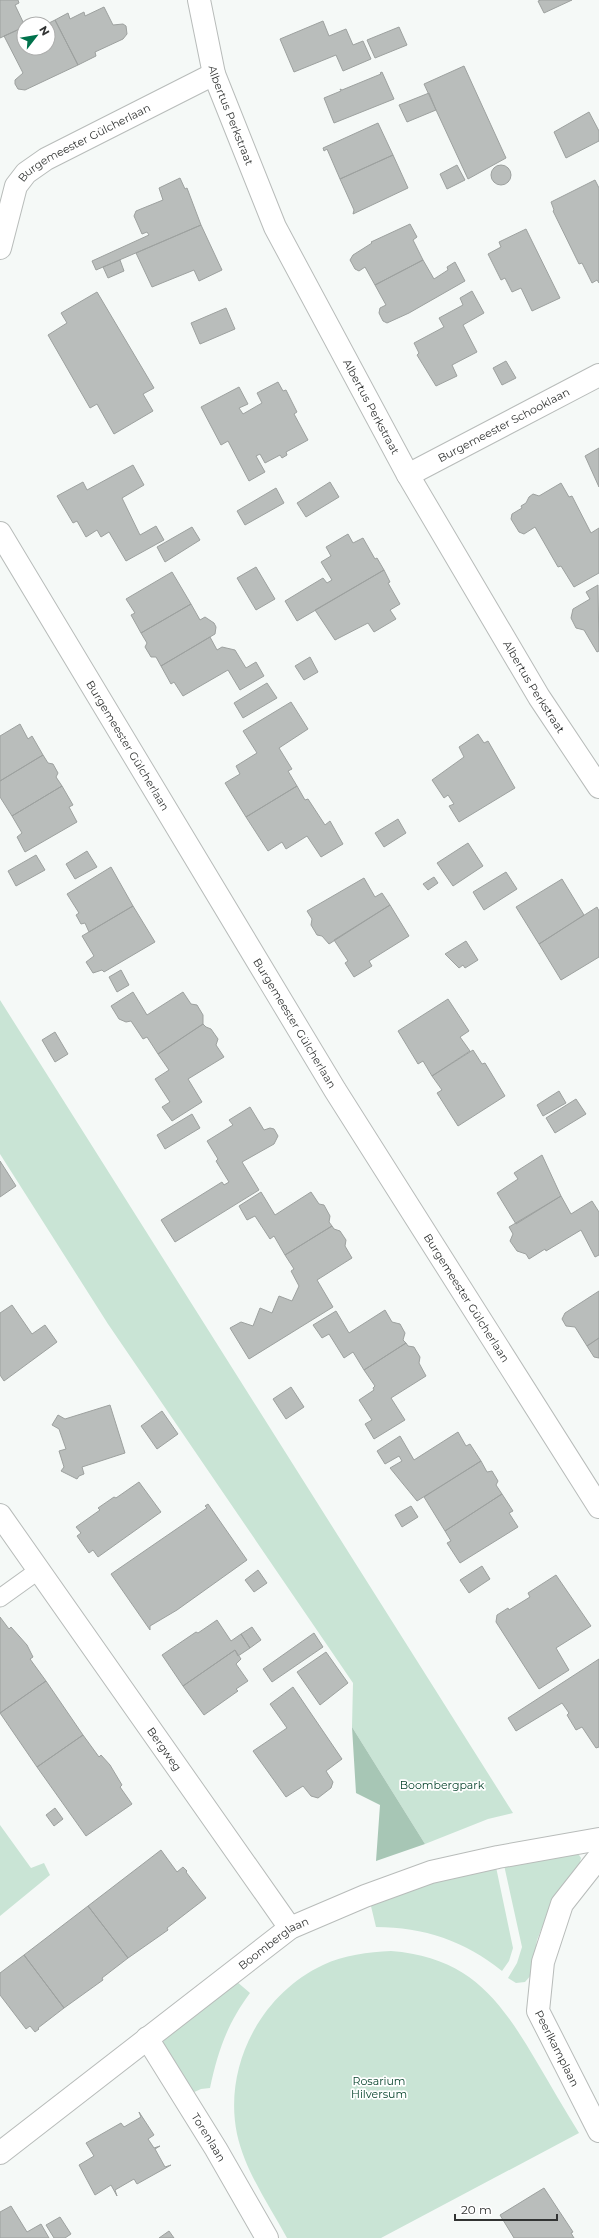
<svg xmlns="http://www.w3.org/2000/svg" width="599" height="2238" viewBox="0 0 599 2238" font-family="Montserrat,sans-serif">
<style>
.green{fill:#c9e4d5}
.forest{fill:#a7c6b5}
.building{fill:#b9bdbb;stroke:#9da19f}
.lines{fill:none;stroke-linecap:round;stroke-linejoin:round}
.service-casing{stroke:#b8bcba;stroke-width:19}
.minor-casing{stroke:#b8bcba;stroke-width:24}
.service{stroke:#fff;stroke-width:17}
.minor{stroke:#fff;stroke-width:22}
.labels{text-anchor:middle;stroke-width:3.5;stroke-linejoin:round;paint-order:stroke}
.street-label{font-size:11px;fill:#323433;stroke:#fff}
.park-label{font-size:11px;fill:#09452e;stroke:#fff}
</style>
<rect width="100%" height="100%" fill="#f5f9f7"/>
<!-- green -->
<path class="green" d="M0 1000 513 1813 488 1819 425 1844 352 1727 353 1683 108 1324 0 1154Z
M0 1825 31 1868 44 1863 50 1875 0 1916Z
M577 1852 581 1858 579 1866 555 1900 545 1920 537 1940 532 1974 525 1982 516 1983 508 1978 517 1963 522 1947 504 1865Z
M496 1867 513 1948 509 1961 502 1971C465 1941 424 1927 376 1927L370 1902 420 1885Z
M391 1951C468 1957 499 1998 535 2059 550 2084 564 2109 579 2133L381 2238H287C269 2205 245 2171 237 2134 223 2066 261 1994 323 1965 344 1955 368 1952 391 1951Z
M236 1981 250 1993C227 2024 218 2051 210 2088L201 2089 192 2093 163 2044 164 2036Z"/>
<!-- forest -->
<path class="forest" d="M352 1727 425 1844 376 1861 380 1805 356 1793Z"/>
<!-- building -->
<path class="building" d="M0 0H18L19 3 15 5 24 24V27L0 38Z
M541 0H572L544 13 538 1Z
M104 7 113 25 123 24 126 26 127 34 123 39 95 52 96 56 78 65 55 20 68 13 70 19 84 12 85 16Z
M55 20 78 65 25 90 18 89 15 84V80L23 73 4 36 24 27V48H48L47 24Z
M323 21 329 36 346 29 353 45 363 41 371 59 343 71 336 55 294 72 280 39Z
M399 27 407 45 375 58 367 40Z
M464 66 506 158 468 179 424 84Z
M382 72 394 99 334 123 324 98 341 91 340 89 342 90 381 74 380 73Z
M429 93 436 110 407 122 399 105Z
M589 112 599 131V141L566 158 554 132Z
M378 123 393 155 340 179 327 149 324 151 323 148Z
M393 155 408 188 353 214 354 210 340 179Z
M491 175a10 10 0 1 1 20 0a10 10 0 1 1-20 0Z
M457 165 465 180 447 189 440 174Z
M180 178 185 189 187 188 201 225 96 270 92 261 149 235 147 232 142 234 134 216 136 211 163 200 159 188Z
M595 180 599 188V283L597 280 592 283 582 263 579 264 553 211 554 210 551 202Z
M410 224 417 237 413 240 423 260 375 285 365 267 359 271 355 269 350 260 353 255 372 243 371 242Z
M201 225 222 270 199 281 194 270 152 287 136 253Z
M526 229 560 298 532 311 521 288 512 292 505 278 501 280 488 254 501 247 499 242Z
M120 260 124 271 108 278 103 267Z
M423 260 434 279 448 270 447 267 455 262 465 281 409 313 387 323 383 321 379 313 380 308 386 305 375 285Z
M472 291 484 313 463 325 477 352 452 365 457 376 436 386 417 355 419 353 414 343 444 327 439 318 463 305 460 298Z
M97 292 154 388 143 394 153 411 114 434 97 404 90 408 48 335 67 323 61 313Z
M226 308 235 329 200 344 191 323Z
M506 361 516 378 502 385 493 368Z
M278 382 283 391 286 390 297 412 294 414 308 440 286 452 287 455 282 458 280 455 265 463 260 454 256 456 265 472 249 481 228 441 221 445 201 407 239 387 248 404 239 408 243 414 262 403 257 393Z
M599 448V487L585 456Z
M133 465 144 485 122 498 140 535 156 526 164 540 126 561 109 532 101 537 97 530 86 537 77 521 73 523 57 496 83 482 87 490Z
M330 482 339 497 306 517 297 503Z
M561 483 569 497 572 496 591 533 599 528V573L574 587 561 566 558 567 535 527 524 534 519 532 511 519 512 514 522 508 521 506 526 503 529 497 533 494 539 496Z
M276 488 284 503 245 525 237 511Z
M192 527 200 540 165 562 157 547Z
M348 534 353 543 363 538 375 559 377 558 384 570 297 621 285 601 323 578 327 583 332 580 321 562 331 556 326 547Z
M256 567 275 599 256 610 237 578Z
M384 570 390 582 388 583 400 604 390 610 396 619 374 632 368 623 335 640 315 610Z
M172 572 191 604 141 633 131 615 135 613 126 599Z
M598 585 599 651 597 652 584 630 576 628 571 618 573 609 590 599 586 592Z
M191 604 200 620 205 617 214 623 216 627 215 634 161 666 156 657H151L145 647 147 643 141 633Z
M210 637 217 650 222 647 235 650 246 668 256 662 264 676 240 690 228 670 183 696 174 682 171 684 161 666Z
M310 657 318 672 304 680 295 666Z
M267 683 277 698 243 718 234 703Z
M291 702 308 729 279 748 292 769 288 771 297 786 246 817 225 783 240 774 236 766 257 753 243 731Z
M20 724 28 739 32 736 43 755 0 781V736Z
M478 734 484 743 488 741 515 788 459 822 449 806 454 804 448 795 444 798 432 780 464 757 459 747Z
M43 755 48 763 53 764 58 773 56 777 62 786 12 816 0 797V781Z
M62 786 73 805 69 807 77 822 25 852 17 837 22 833 12 816Z
M297 786 305 800 308 799 325 825 330 821 343 844 321 857 307 836 286 849 282 842 268 851 246 817Z
M398 819 406 833 384 847 375 833Z
M468 843 483 866 453 886 437 863Z
M87 851 97 867 75 879 66 864Z
M36 855 45 870 16 886 8 871Z
M111 867 133 906 89 932 85 923 81 924 76 915 79 913 67 894Z
M506 872 517 889 484 910 473 892Z
M434 877 438 883 428 890 423 884Z
M364 878 375 897 382 893 390 905 329 944 322 936 317 935 311 925 312 919 307 911Z
M562 879 584 915 539 944 516 907Z
M390 905 409 936 369 961 372 966 354 977 345 963 348 961 334 940Z
M133 906 155 942 104 972 102 970 93 973 86 962 94 956 82 936Z
M597 907 599 911V957L561 980 539 944Z
M466 941 478 960 465 968 463 965 459 968 445 954Z
M121 970 129 985 117 992 109 977Z
M133 992 147 1015 183 992 191 1004 197 1005 203 1015V1024L158 1054 147 1037 143 1039 131 1021 126 1022 119 1019 111 1006Z
M448 999 469 1031 460 1037 470 1051 432 1076 423 1061 418 1064 398 1031Z
M203 1024 206 1027 211 1029 218 1039 216 1045 224 1057 188 1079 202 1102 172 1121 162 1107 170 1102 155 1079 169 1070 158 1054Z
M55 1032 68 1054 55 1062 42 1040Z
M473 1050 482 1064 485 1063 505 1096 458 1126 437 1093 442 1090 432 1076Z
M559 1091 566 1103 543 1116 537 1105Z
M576 1099 586 1114 555 1133 546 1118Z
M250 1107 264 1130 270 1128 274 1129 278 1136 274 1144 242 1162 259 1190 175 1242 161 1220 222 1182 224 1185 229 1182 216 1161 218 1159 207 1141 233 1125 229 1120Z
M192 1114 200 1128 165 1149 157 1135Z
M542 1155 561 1196 516 1224 497 1193 518 1179 514 1173Z
M0 1161 16 1186 0 1197Z
M261 1192 275 1215 311 1192 319 1204 324 1205 330 1216 329 1222 332 1226 285 1255 274 1236 270 1239 255 1216 247 1220 239 1206Z
M561 1196 571 1214 592 1201 599 1212V1255L595 1257 581 1230 546 1251 545 1249 529 1259 526 1254 517 1251 510 1241 513 1234 509 1227Z
M332 1226 334 1229 340 1231 346 1240 345 1246 352 1258 317 1280 333 1307 249 1359 230 1328 241 1322 253 1326 260 1308 272 1313 279 1296 292 1301 299 1286 291 1271 294 1269 285 1255Z
M599 1291V1338L587 1346 575 1327 566 1326 562 1319 565 1313Z
M12 1305 32 1334 45 1325 57 1342 4 1381 0 1375V1313Z
M385 1310 392 1322 400 1324 405 1333 403 1340 406 1343 364 1370 353 1352 344 1358 329 1334 322 1338 313 1325 336 1311 349 1333Z
M599 1338V1358L594 1357 587 1346Z
M406 1343 408 1346 414 1347 420 1357 419 1363 426 1376 391 1398 405 1420 374 1439 365 1424 372 1420 359 1400 374 1390 373 1388 375 1386 364 1370Z
M291 1387 304 1407 286 1419 273 1399Z
M110 1405 125 1453 82 1467 84 1474 79 1476 77 1479 61 1471 64 1467 59 1451 66 1449 59 1429 52 1425 58 1415 65 1419Z
M162 1411 178 1434 157 1449 141 1426Z
M458 1432 466 1446 470 1444 481 1461 417 1501 390 1468 402 1461 399 1456 385 1464 377 1451 400 1436 414 1460Z
M481 1461 487 1472 492 1471 498 1481 496 1485 502 1494 445 1531 424 1497Z
M139 1482 161 1512 98 1557 93 1550 89 1553 77 1536 81 1533 76 1527 100 1510 98 1508 114 1497 116 1498Z
M502 1494 513 1511 509 1513 518 1527 460 1563 447 1543 451 1541 445 1531Z
M208 1504 247 1560 177 1610 150 1626V1630L111 1574 207 1508 205 1506Z
M411 1506 418 1517 402 1527 395 1515Z
M482 1566 490 1579 469 1593 460 1580Z
M258 1570 267 1583 254 1592 245 1580Z
M556 1575 591 1626 556 1648 569 1670 539 1689 496 1622 497 1615 508 1608 509 1610 530 1597 528 1593Z
M0 1617 9 1629 11 1627 27 1645 33 1657 30 1659 46 1681 0 1713Z
M217 1620 231 1641 241 1634 250 1648 238 1656 235 1650 183 1686 162 1655 196 1632 198 1633Z
M252 1627 261 1640 250 1648 241 1634Z
M314 1633 323 1647 272 1682 263 1669Z
M235 1650 241 1659 236 1664 248 1681 236 1689 238 1691 204 1715 183 1686Z
M326 1652 348 1683 320 1705 297 1672Z
M599 1659V1747L596 1748 582 1727 576 1730 567 1715 569 1713 562 1703 516 1731 508 1718Z
M46 1681 83 1735 37 1767 0 1713Z
M293 1687 342 1759 326 1771 333 1782 331 1788 318 1798 311 1796 303 1786 286 1797 253 1751 287 1728 270 1704Z
M83 1735 99 1757 101 1755 110 1765 122 1785 120 1787 132 1804 86 1836 37 1767Z
M55 1808 63 1819 54 1826 46 1815Z
M161 1850 177 1872 183 1867 187 1871 186 1872 206 1898 167 1928 168 1930 128 1958 88 1906Z
M88 1906 128 1958 102 1978 103 1980 64 2008 24 1955Z
M24 1955 64 2008 38 2028 39 2029 35 2032 30 2026 26 2029 0 1995V1973Z
M139 2112 154 2135 148 2139 154 2148 160 2146 155 2149 165 2167 171 2165 137 2184 134 2179 115 2190 117 2196 111 2185 95 2195 79 2165 94 2156 86 2143 121 2123 124 2127 141 2117Z
M544 2188 573 2232 571 2233 574 2238H514L500 2215Z
M11 2206 27 2232 41 2224 49 2238H0V2212Z
M60 2217 71 2234 65 2238H54L46 2225Z
M169 2231 174 2238H159Z"/>
<g class="lines">
<!-- service casing -->
<g class="service-casing">
<path id="service" d="M0 1598 39 1570"/>
</g>
<!-- minor casing -->
<g class="minor-casing">
<g id="minor">
<path id="s1" d="M199 0 214 74 275 227 408 475 539 697 599 787"/>
<path id="s2" d="M0 248 16 186 26 173 46 159 214 74"/>
<path id="s3" d="M408 475 599 375"/>
<path id="s4" d="M0 533 335 1090 599 1507"/>
<path id="s5" d="M0 1515 290 1928"/>
<path id="s6" d="M599 1857 562 1904 543 1962 538 2011 599 2131"/>
<path id="s7" d="M147 2038 216 2149 267 2238"/>
<path id="s8" d="M0 2153 290 1928 365 1896 431 1872 498 1857 599 1839"/>
</g>
</g>
<!-- service -->
<use href="#service" class="service"/>
<!-- minor -->
<use href="#minor" class="minor"/>
</g>
<g class="labels">
<!-- street labels -->
<g class="street-label">
<text dy="4" stroke="none"><textPath href="#s1" startOffset="120">Albertus Perkstraat</textPath></text>
<text dy="4" stroke="none"><textPath href="#s2" startOffset="146">Burgemeester Gülcherlaan</textPath></text>
<text dy="4" stroke="none"><textPath href="#s1" startOffset="444">Albertus Perkstraat</textPath></text>
<text dy="4" stroke="none"><textPath href="#s3" startOffset="108">Burgemeester Schooklaan</textPath></text>
<text dy="4" stroke="none"><textPath href="#s1" startOffset="768">Albertus Perkstraat</textPath></text>
<text dy="4" stroke="none"><textPath href="#s4" startOffset="248">Burgemeester Gülcherlaan</textPath></text>
<text dy="4" stroke="none"><textPath href="#s4" startOffset="572">Burgemeester Gülcherlaan</textPath></text>
<text dy="4" stroke="none"><textPath href="#s4" startOffset="896">Burgemeester Gülcherlaan</textPath></text>
<text dy="4" stroke="none"><textPath href="#s5" startOffset="286">Bergweg</textPath></text>
<text dy="4" stroke="none"><textPath href="#s8" startOffset="345">Boomberglaan</textPath></text>
<text dy="4" stroke="none"><textPath href="#s6" startOffset="212">Peerlkamplaan</textPath></text>
<text dy="4" stroke="none"><textPath href="#s7" startOffset="117">Torenlaan</textPath></text>
</g>
<!-- park labels -->
<g class="park-label">
<text x="442" y="1789">Boombergpark</text>
<text x="379" y="2085">Rosarium<tspan x="379" dy="13">Hilversum</tspan></text>
</g>
</g>
<!-- north arrow -->
<g transform="translate(36 36) rotate(59)"><circle r="19" fill="#ffffff" stroke="#adaead"/>
<path d="M0-3L7 15L0 10L-7 15Z" fill="#00724c"/>
<text y="-6" font-size="11" font-weight="bold" text-anchor="middle" fill="#323433">N</text>
</g>
<!-- scale -->
<path d="M455 2214v6h102v-6" fill="none" stroke="#323433" stroke-width="2"/>
<text x="461" y="2214" font-size="12" fill="#323433" stroke="#ffffff" stroke-width="3" paint-order="stroke">20 m</text>
</svg>
